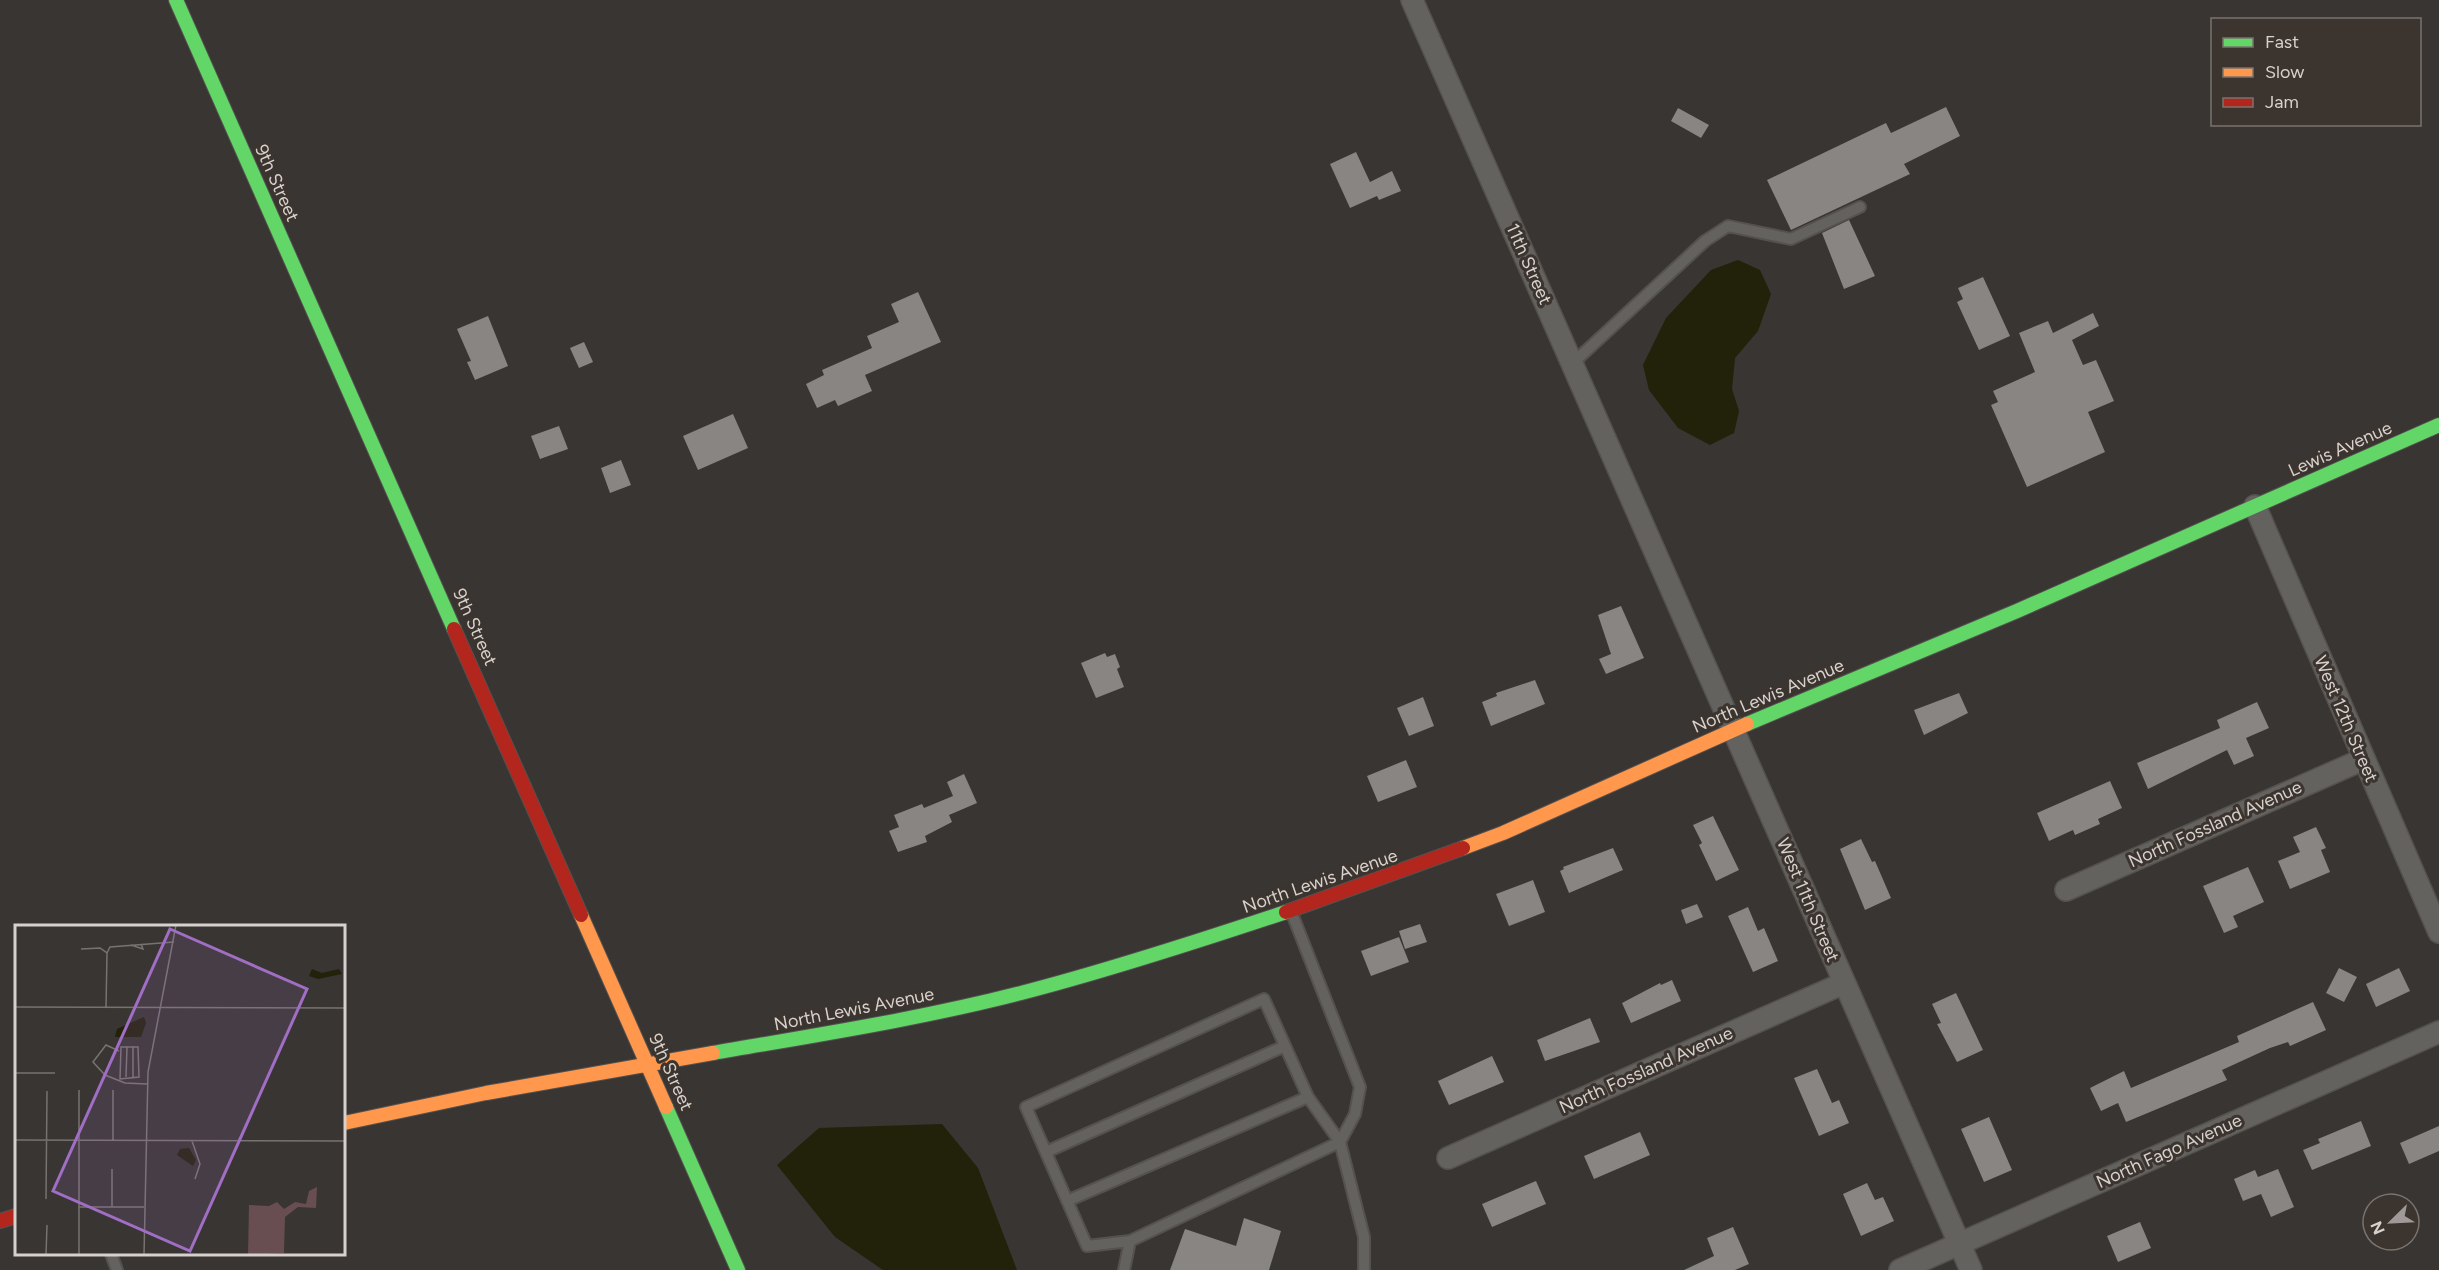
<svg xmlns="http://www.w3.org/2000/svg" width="2439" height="1270" viewBox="0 0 2439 1270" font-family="Figtree,sans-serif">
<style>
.water{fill:#22210a}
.building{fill:#888583}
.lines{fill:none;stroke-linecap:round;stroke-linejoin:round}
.lane-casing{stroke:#54514f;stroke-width:14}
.street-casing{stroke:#54514f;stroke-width:24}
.fast-casing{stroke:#54514f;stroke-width:16}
.slow-casing{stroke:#54514f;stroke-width:16}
.jam-casing{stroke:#54514f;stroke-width:16}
.lane{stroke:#64625f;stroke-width:10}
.street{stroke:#64625f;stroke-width:21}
.fast{stroke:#63d668;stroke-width:14}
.slow{stroke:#ff974d;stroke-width:14}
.jam{stroke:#b3261e;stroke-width:14}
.labels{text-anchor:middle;stroke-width:6;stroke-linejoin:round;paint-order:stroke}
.street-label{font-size:18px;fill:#d7d1cd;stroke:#3c342e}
.inset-road{fill:none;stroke:#787370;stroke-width:1.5}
.view{fill:#a06ec5;fill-opacity:0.15;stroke:#a06ec5;stroke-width:3}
.inset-edge{fill:none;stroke:#d7d1cd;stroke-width:3}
</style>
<rect width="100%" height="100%" fill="#383532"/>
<!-- water -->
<path class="water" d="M1738 260 1760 270 1771 294 1758 331 1735 358 1732 389 1739 411 1734 433 1710 445 1678 428 1649 390 1643 365 1666 318 1711 270Z
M942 1124 978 1168 1017 1270H883L835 1237 777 1165 819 1128Z"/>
<!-- building -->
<path class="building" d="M1946 107 1960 136 1904 164 1910 174 1791 230 1767 180 1886 123 1891 133Z
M1678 108 1709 125 1701 138 1671 121Z
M1356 152 1370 182 1392 171 1401 191 1379 200 1377 196 1350 208 1330 164Z
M1849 220 1875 276 1844 289 1822 233Z
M1983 277 2010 336 1979 350 1957 302 1963 299 1958 288Z
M918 292 941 342 865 375 872 391 838 406 835 400 817 408 806 384 824 375 822 370 872 348 867 336 899 322 891 304Z
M2093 313 2099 326 2072 340 2083 365 2096 360 2114 401 2088 412 2105 452 2027 487 1991 405 1998 402 1993 391 2035 372 2019 333 2048 321 2053 333Z
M488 316 508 366 475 380 467 362 471 361 457 329Z
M584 342 593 362 579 368 570 348Z
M733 414 748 448 698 470 683 436Z
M559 426 568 449 540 459 531 436Z
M621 460 631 485 610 493 601 468Z
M1621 606 1644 658 1606 674 1599 659 1611 654 1598 615Z
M1105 653 1107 657 1115 654 1120 667 1117 669 1124 687 1096 698 1081 663Z
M1535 680 1545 704 1491 726 1482 702 1497 696 1496 693Z
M1959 693 1968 713 1924 735 1914 710Z
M1423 697 1434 726 1409 736 1397 708Z
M2257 702 2269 728 2246 738 2254 756 2234 765 2227 750 2148 789 2137 763 2220 728 2217 720Z
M1406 760 1417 787 1378 802 1367 776Z
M964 774 977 803 949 815 952 822 925 836 927 842 898 852 889 831 899 827 894 815 922 804 924 808 953 796 947 782Z
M2110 781 2122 808 2098 819 2100 824 2075 835 2073 830 2049 841 2037 813Z
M1713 816 1739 870 1716 881 1699 845 1702 843 1693 825Z
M2316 827 2326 848 2321 850 2330 872 2290 889 2278 861 2300 852 2293 837Z
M1861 839 1872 862 1875 861 1891 898 1865 910 1840 849Z
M1613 848 1623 870 1569 893 1560 871 1564 869 1563 867Z
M2248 867 2264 902 2233 916 2238 927 2224 933 2203 886Z
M1533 880 1545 912 1509 926 1496 894Z
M1697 904 1703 917 1686 924 1681 910Z
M1748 907 1758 931 1764 928 1778 961 1753 972 1728 916Z
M1420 924 1427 942 1405 949 1399 931Z
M1399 937 1409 962 1371 976 1361 951Z
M2339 968 2357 977 2344 1002 2326 993Z
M2399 968 2410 991 2376 1007 2366 984Z
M1672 980 1681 1001 1631 1023 1622 1003 1660 983 1661 985Z
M1956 993 1983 1050 1957 1062 1937 1024 1941 1023 1932 1004Z
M2313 1002 2326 1030 2290 1046 2288 1042 2270 1048 2222 1070 2227 1080 2126 1122 2118 1103 2101 1111 2090 1088 2124 1071 2131 1088 2239 1042 2237 1036Z
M1590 1018 1600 1042 1545 1061 1537 1040Z
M1492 1056 1504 1082 1449 1105 1438 1081Z
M1817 1069 1832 1103 1839 1100 1849 1123 1819 1136 1794 1078Z
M1989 1117 2012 1170 1984 1182 1961 1129Z
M2361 1121 2371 1146 2312 1170 2303 1150 2320 1143 2318 1139Z
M2439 1126V1151L2409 1164 2400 1143Z
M1640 1132 1650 1155 1594 1179 1584 1156Z
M2278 1169 2294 1207 2271 1217 2261 1194 2243 1201 2234 1179 2255 1170 2258 1177Z
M1536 1181 1546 1204 1492 1227 1482 1204Z
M1867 1183 1875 1200 1883 1197 1894 1221 1861 1236 1843 1194Z
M1244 1218 1281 1231 1269 1270H1170L1185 1229 1236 1246Z
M2140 1222 2151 1248 2118 1262 2107 1236Z
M1733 1227 1749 1264 1735 1270H1684L1714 1256 1707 1238Z"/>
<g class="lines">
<!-- lane casing -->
<g class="lane-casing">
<path id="lane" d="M1573 363 1705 241 1728 226 1791 239 1860 207
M1291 911 1360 1087 1355 1114 1340 1142 1364 1237V1270
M1264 999 1308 1097 1340 1142 1130 1241 1087 1246 1026 1107Z
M1046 1152 1285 1046
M1067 1201 1308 1097
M111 1254 117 1270
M1124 1270 1130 1241"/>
</g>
<!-- street casing -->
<g class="street-casing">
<path id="street" d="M1412 0 1971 1270
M2255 506 2439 932
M2066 890 2364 759
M1448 1158 1844 983
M1900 1270 2439 1032"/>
</g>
<!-- fast casing -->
<g class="fast-casing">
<path id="fast" d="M176 0 454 629
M1747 724 2017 611 2439 425
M713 1053C816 1035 920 1019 1021 993 1110 970 1199 941 1286 912
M666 1107 738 1270"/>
</g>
<!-- slow casing -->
<g class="slow-casing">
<path id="slow" d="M1463 848 1503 833 1747 724
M581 915 666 1107
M344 1123 486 1093 713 1053"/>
</g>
<!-- jam casing -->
<g class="jam-casing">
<path id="jam" d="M454 629 581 915
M1286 912 1463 848
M0 1221 16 1216"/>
</g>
<!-- lane -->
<use href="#lane" class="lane"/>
<!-- street -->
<use href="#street" class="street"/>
<!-- fast -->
<use href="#fast" class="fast"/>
<!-- slow -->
<use href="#slow" class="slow"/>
<!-- jam -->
<use href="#jam" class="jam"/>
</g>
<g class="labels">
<!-- street labels -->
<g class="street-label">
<text transform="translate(277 183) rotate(66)" y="6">9th Street</text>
<text transform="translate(1529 264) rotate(66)" y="6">11th Street</text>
<text transform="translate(2340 449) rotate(-24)" y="6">Lewis Avenue</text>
<text transform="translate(475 627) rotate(66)" y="6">9th Street</text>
<text transform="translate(1768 696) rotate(-23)" y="6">North Lewis Avenue</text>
<text transform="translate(2346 719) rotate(67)" y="6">West 12th Street</text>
<text transform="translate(2215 824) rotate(-24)" y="6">North Fossland Avenue</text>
<text transform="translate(1320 881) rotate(-19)" y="6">North Lewis Avenue</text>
<text transform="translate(1808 900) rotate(67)" y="6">West 11th Street</text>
<text transform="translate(854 1009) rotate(-11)" y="6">North Lewis Avenue</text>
<text transform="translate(1646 1070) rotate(-24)" y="6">North Fossland Avenue</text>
<text transform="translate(671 1072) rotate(66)" y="6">9th Street</text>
<text transform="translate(2169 1151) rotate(-24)" y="6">North Fago Avenue</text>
</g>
</g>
<!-- overview -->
<g transform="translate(15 925)">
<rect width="330" height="330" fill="#383532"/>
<path d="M302 262 301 283 283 282 270 292 269 328 233 330 234 280 254 281 262 277 269 284 280 277 291 279 294 266Z" fill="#684e51"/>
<path d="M297 44 307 48 324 44 327 49 303 54 294 51ZM129 92 131 98 126 112H100L102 104ZM174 223 181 235 178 241 162 230 165 224Z" fill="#22210a"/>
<path class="inset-road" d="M116 20 128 24 126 19M66 24 85 23 92 28 91 83M92 28 95 22 159 17M0 82 330 83M106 122H123L124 152 105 154ZM104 126 91 120 78 137 90 150 110 158 132 159M0 148H40M111 152 112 122M118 152V122M0 215 330 216M98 215V165M177 216 185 239 180 254M31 274 32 166M64 282H129M97 282V244M31 330 32 300M64 330V165M129 330 133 147 161 0"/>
<path class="view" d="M155 4 292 64 175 326 38 266Z"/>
<rect width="330" height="330" class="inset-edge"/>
</g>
<!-- legend -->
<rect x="2211" y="18" width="210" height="108" fill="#3c342e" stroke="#7a736e" stroke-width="1.5"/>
<rect x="2223" y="38" width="30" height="9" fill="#63d668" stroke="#7a736e" stroke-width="1.5"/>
<text x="2265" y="48" font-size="18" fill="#d7d1cd">Fast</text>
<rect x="2223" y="68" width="30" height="9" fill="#ff974d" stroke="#7a736e" stroke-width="1.5"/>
<text x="2265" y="78" font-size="18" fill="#d7d1cd">Slow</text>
<rect x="2223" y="98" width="30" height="9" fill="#b3261e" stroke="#7a736e" stroke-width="1.5"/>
<text x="2265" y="108" font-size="18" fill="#d7d1cd">Jam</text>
<!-- north arrow -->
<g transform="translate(2391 1222) rotate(246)"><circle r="28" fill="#3c342e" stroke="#7a736e" stroke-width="1.5"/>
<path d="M0-4.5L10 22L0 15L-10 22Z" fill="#9f9a97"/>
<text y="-9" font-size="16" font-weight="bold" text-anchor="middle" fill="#d7d1cd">N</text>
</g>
</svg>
